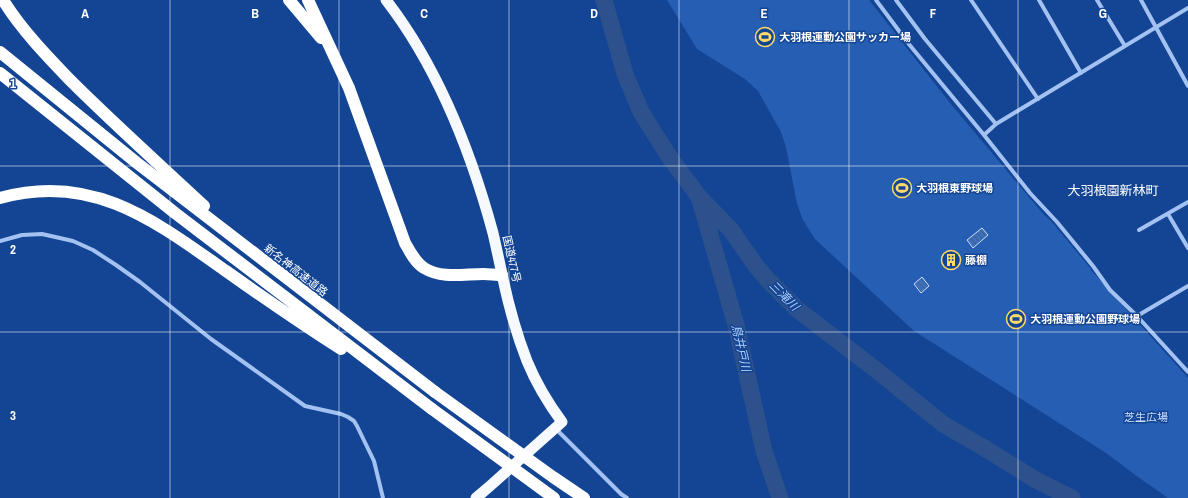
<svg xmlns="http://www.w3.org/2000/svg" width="1188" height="498" viewBox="0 0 1188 498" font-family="'Archivo Narrow','Noto Sans JP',sans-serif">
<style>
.green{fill:#265eb3}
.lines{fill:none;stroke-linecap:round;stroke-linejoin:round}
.river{stroke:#2d518c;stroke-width:17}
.building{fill:url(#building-back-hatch);stroke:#cadefd}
.minor{stroke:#a3c2f2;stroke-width:4}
.trunk{stroke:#f6faff;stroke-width:11}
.motorway{stroke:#fff;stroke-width:12}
.motorway-bridge{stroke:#fff;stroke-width:12}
.grid{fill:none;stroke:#fff;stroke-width:1;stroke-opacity:0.55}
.labels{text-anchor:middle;stroke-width:3;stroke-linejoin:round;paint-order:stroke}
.poi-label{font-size:11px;font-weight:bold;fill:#fff;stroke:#134594;text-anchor:start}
.street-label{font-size:11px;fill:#fff;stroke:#134594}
.park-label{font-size:11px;fill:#cadefd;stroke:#134594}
.water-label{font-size:12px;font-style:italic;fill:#afcdf9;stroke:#134594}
.quarter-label{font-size:13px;fill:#fff;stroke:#134594}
.grid-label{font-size:13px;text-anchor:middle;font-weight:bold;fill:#fff;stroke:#134594;stroke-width:3;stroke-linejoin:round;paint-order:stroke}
</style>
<defs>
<pattern id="building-back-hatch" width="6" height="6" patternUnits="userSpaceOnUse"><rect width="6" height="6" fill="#3c6fbc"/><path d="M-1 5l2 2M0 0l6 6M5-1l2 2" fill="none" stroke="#455c7e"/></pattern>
</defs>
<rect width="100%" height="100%" fill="#134594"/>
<!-- green -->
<path class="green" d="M667 0H869L950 103 1044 215 1051 221 1091 269H1090L1188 378V498H1168L1138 477 1106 453 914 331 815 239 803 220 797 204 786 147 781 132 758 91 745 79 697 49Z"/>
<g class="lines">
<!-- river -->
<path class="river" d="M604 0 625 74 641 112 670 158 700 198 731 230 756 266 768 280 798 310 875 369 943 424 981 446 1036 480 1072 498
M700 200 736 325 764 451 780 498"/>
</g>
<!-- building -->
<path class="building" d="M982 228 988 235 973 248 967 240Z
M954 252 959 259 948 267 943 261Z
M922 277 929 286 921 293 914 284Z"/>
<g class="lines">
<!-- minor -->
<path class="minor" d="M876 0 908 43 984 135 996 124
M896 0 925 39 996 124 1188 8
M971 0 1038 99
M1039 0 1081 73
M1097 0 1125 46
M1141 0 1188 86
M984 135 1030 193 1057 222 1093 266 1110 290 1137 316 1188 372
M1168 214 1188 248
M1139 230 1188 202
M0 241 22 235 42 234 73 241 93 250 116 265 140 282 211 339 305 406 341 414 348 417 354 421 357 426 374 461 383 498
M1137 316 1188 286
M556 429 621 494 627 498"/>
<!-- trunk -->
<path class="trunk" d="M386 0C437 66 471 152 493 233 496 246 499 260 502 274 508 303 516 333 527 361 536 383 548 403 562 422L490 486 476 498"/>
<!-- motorway -->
<path class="motorway" d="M3 0C21 29 45 54 69 79 113 123 159 164 204 206
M289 0 321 38
M308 0 349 88 405 243C410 252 415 262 424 268 442 279 464 274 483 274 489 274 496 275 502 275
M0 52 137 163 435 392
M0 73 175 213 432 409
M0 198C92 172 155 221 226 271 264 298 302 324 341 349"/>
<!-- motorway-bridge -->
<path class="motorway-bridge" d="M435 392 553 477 584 498
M432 409 554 498"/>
</g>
<!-- grid -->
<path class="grid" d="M170 0V498M339 0V498M509 0V498M679 0V498M849 0V498M1018 0V498M0 166H1188M0 332H1188"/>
<!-- icons -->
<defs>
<g id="stadium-ring" transform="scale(1)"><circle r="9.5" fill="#134594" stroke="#ffda64" stroke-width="1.5"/><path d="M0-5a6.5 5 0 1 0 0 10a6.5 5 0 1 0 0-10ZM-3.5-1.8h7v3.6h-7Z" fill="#ffda64"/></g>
<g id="building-ring" transform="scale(1)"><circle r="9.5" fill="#134594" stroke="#ffda64" stroke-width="1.5"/><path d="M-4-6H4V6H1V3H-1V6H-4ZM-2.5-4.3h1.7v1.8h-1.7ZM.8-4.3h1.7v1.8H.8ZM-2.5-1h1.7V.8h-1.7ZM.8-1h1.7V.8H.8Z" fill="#ffda64"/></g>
</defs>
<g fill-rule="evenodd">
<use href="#stadium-ring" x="765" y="37"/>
<use href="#stadium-ring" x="902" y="188"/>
<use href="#building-ring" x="951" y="260"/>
<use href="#stadium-ring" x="1016" y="319"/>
</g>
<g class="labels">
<!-- poi labels -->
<g class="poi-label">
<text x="779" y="41">大羽根運動公園サッカー場</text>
<text x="916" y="192">大羽根東野球場</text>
<text x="965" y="264">藤棚</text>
<text x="1030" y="323">大羽根運動公園野球場</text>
</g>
<!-- street labels -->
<g class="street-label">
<text transform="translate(512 259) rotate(77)" y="4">国道477号</text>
<text transform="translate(296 270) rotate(38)" y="4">新名神高速道路</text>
</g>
<!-- park labels -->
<g class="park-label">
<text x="1146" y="421">芝生広場</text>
</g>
<!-- water labels -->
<g class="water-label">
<text transform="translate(784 296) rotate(45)" y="4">三滝川</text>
<text transform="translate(741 348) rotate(77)" y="4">鳥井戸川</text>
</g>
<!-- quarter labels -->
<g class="quarter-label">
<text x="1113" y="195">大羽根園新林町</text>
</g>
</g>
<g class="grid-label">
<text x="85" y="18">A</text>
<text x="255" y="18">B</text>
<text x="424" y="18">C</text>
<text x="594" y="18">D</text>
<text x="764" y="18">E</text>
<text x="933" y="18">F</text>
<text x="1103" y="18">G</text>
<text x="13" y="88">1</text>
<text x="13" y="254">2</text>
<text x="13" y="420">3</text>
</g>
</svg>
